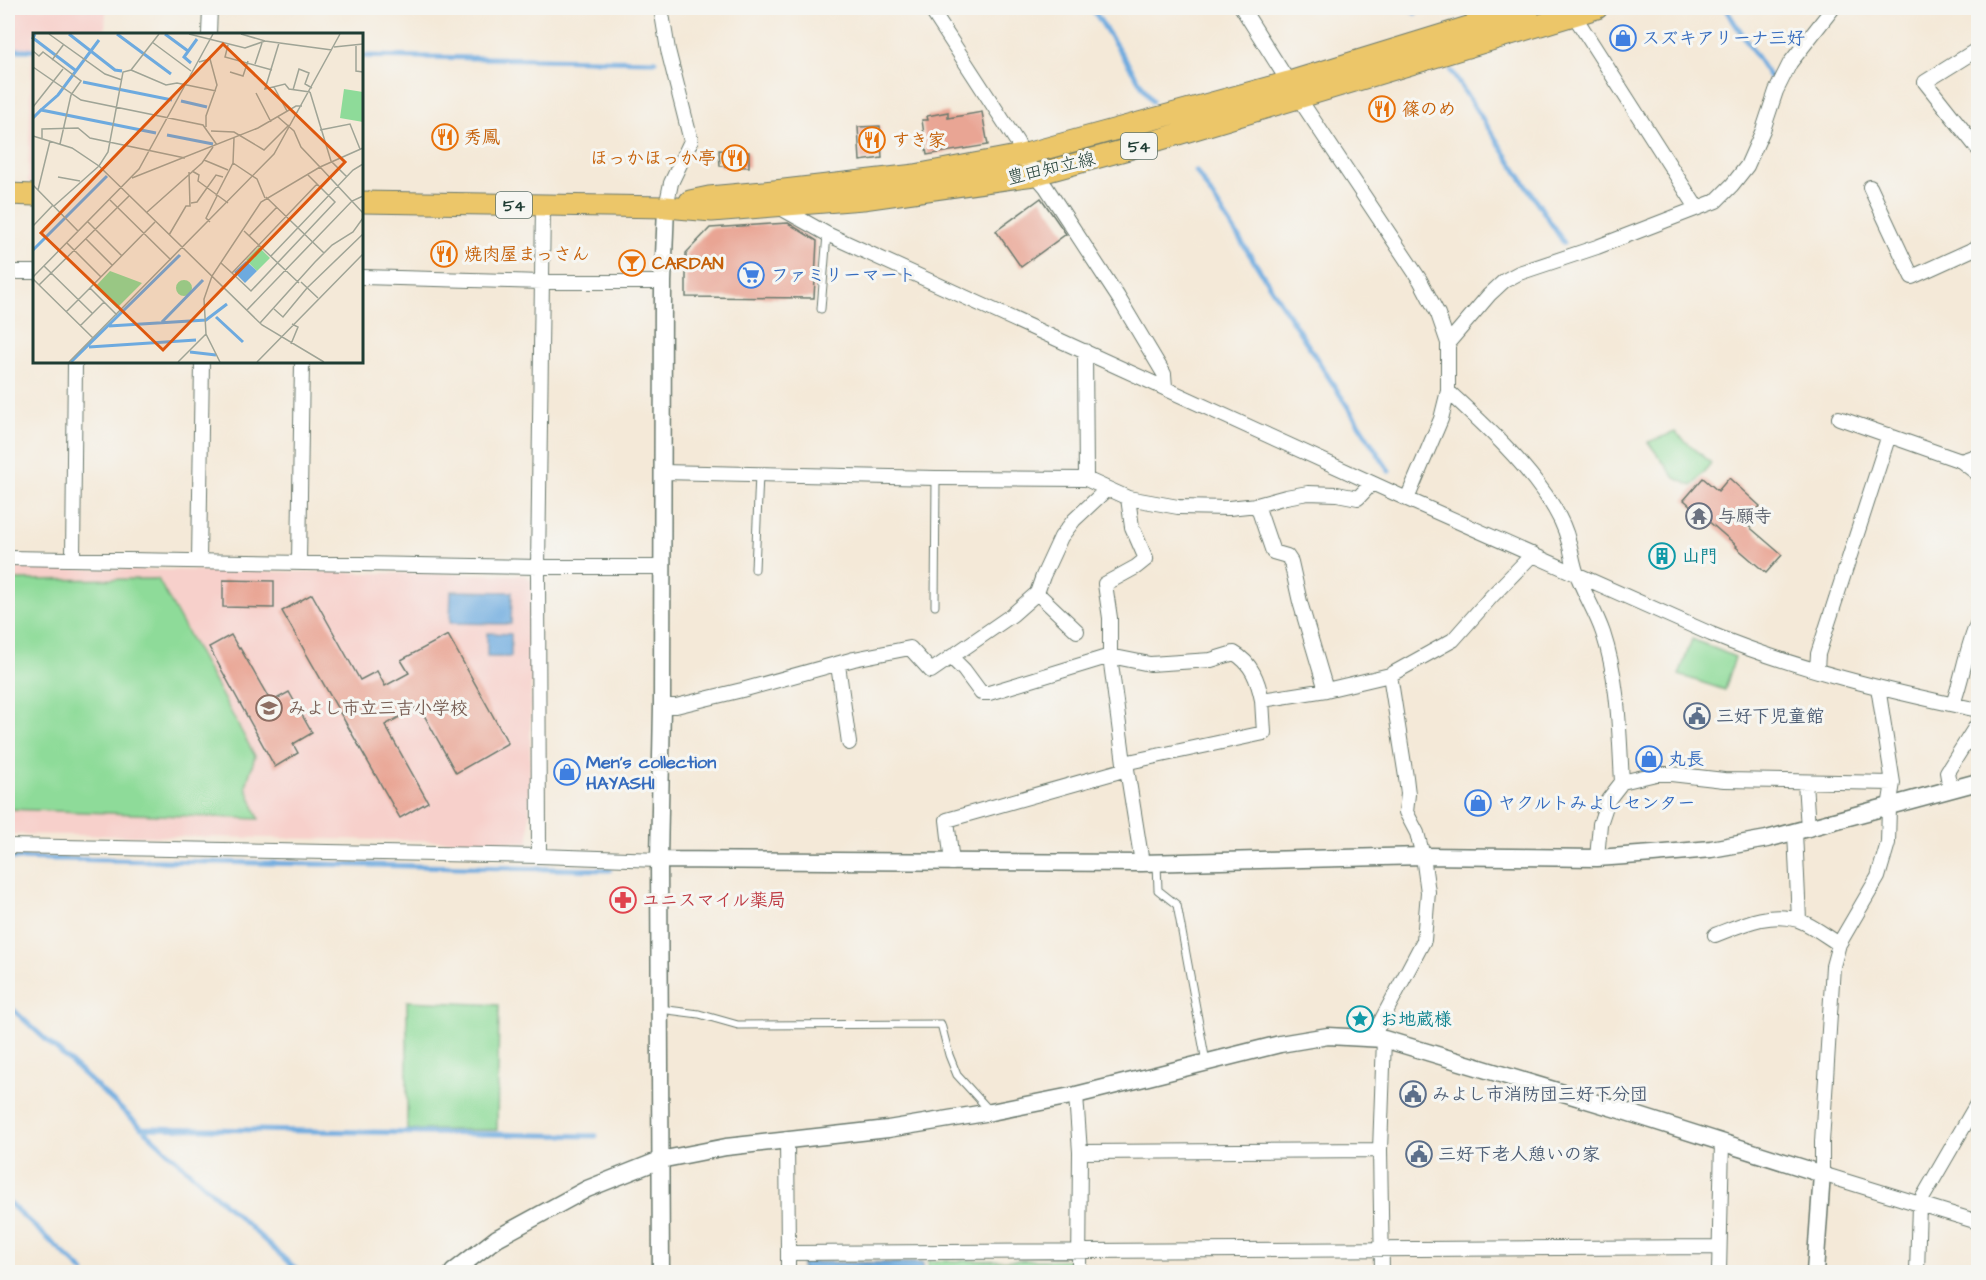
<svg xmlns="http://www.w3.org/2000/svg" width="1986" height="1280" viewBox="0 0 1986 1280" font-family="'Architects Daughter','Klee One',sans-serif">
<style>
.built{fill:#f7d0cb}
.green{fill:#8edb99;stroke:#568c66;stroke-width:1.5}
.water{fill:#6daadf;stroke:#46748a;stroke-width:1.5}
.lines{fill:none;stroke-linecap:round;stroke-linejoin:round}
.stream{stroke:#6daadf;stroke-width:5}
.building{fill:#e9a594}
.service-casing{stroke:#6a796d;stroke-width:9}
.minor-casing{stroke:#6a796d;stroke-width:16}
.tertiary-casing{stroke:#6a796d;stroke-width:19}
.primary-casing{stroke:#6a796d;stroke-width:23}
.service{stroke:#fff;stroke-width:7}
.minor{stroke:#fff;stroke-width:14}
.tertiary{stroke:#fff;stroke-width:16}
.primary{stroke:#ecc669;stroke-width:21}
.labels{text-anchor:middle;stroke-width:6;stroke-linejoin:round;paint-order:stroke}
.shield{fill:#f6f6f2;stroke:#60746d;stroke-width:1.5}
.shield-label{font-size:16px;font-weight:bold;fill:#1f3d34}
.shop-label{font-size:18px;font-weight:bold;fill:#366cbe;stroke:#f6f6f2;text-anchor:start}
.food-label{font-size:18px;font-weight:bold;fill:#c56008;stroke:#f6f6f2;text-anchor:start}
.street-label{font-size:18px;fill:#1f3d34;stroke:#f6f6f2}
.worship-label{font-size:18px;font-weight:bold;fill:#5b616d;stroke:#f6f6f2;text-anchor:start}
.culture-label{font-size:18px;font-weight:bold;fill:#0d838f;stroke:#f6f6f2;text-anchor:start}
.education-label{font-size:18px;font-weight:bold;fill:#785e54;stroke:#f6f6f2;text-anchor:start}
.service-label{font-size:18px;font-weight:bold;fill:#4e5e75;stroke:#f6f6f2;text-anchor:start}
.health-label{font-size:18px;font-weight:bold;fill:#be3a42;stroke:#f6f6f2;text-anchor:start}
.inset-river{fill:none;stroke:#6daadf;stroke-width:3}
.inset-road{fill:none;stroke:#9fa496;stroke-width:1.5}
.view{fill:#de580e;fill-opacity:0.15;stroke:#de580e;stroke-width:3}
.inset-edge{fill:none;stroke:#1f3d34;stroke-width:3}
</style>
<rect width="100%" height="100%" fill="#f6f6f2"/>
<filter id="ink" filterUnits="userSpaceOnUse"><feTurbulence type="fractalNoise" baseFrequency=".0167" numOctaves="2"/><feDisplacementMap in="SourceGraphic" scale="12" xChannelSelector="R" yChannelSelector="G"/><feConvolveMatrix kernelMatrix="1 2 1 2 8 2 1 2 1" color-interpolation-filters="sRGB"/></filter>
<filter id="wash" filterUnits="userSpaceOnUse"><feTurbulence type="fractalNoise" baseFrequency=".008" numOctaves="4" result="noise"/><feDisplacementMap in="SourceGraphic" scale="24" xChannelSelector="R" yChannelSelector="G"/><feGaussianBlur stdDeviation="1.35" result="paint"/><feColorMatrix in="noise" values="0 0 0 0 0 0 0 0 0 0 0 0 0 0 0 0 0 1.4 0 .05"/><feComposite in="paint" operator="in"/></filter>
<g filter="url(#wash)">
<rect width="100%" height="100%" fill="#f4e9d8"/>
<!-- built -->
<path class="built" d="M8 8H106L105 34H34V183H28L32 48 8 47Z
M8 568 526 575 532 581 529 842 8 834Z"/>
<!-- green -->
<path class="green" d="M1675 432 1711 463 1692 486 1675 478 1648 442Z
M158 579 255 756 246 786 259 819 8 809V580Z
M1692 639 1735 657 1725 690 1679 675Z
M407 1001 499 1005 497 1130H407Z
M1069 1260V1272H929L928 1261Z"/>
<!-- water -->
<path class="water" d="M451 591 512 592 511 624 450 623Z
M487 633 511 634V657H487Z
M802 1262 923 1263 924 1272H802Z"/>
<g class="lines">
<!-- stream -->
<path class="stream" d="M1092 8 1152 101
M1411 8 1415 13
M1725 8 1771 79
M8 50H34
M362 56 655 61
M1451 71 1564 243
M1196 171 1389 471
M8 858 610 870
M8 1005 299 1272
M141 1128 596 1136
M8 1202 84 1272"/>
</g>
<g id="blocks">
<!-- building -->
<path class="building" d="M948 112V118L982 112 988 145 927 155 922 120H928L927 116Z
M880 126 882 158 860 161 858 127Z
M719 150 749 152V167L720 166Z
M1041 198 1066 234 1021 267 996 231Z
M788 223 817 241 814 298 686 297V253L710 228Z
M1703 478 1718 491 1729 478 1760 506 1746 524 1782 555 1766 573 1736 547 1737 546 1684 500Z
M1661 546 1673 555 1663 566 1652 557Z
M223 580 274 581V608L223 607Z
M312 594 360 680 377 671 385 686 409 673 401 660 448 635 508 743 456 773 419 706 385 725 428 802 400 818 282 611Z
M231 635 239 649 240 648 271 702 289 692 312 733 293 744 298 753 275 767 209 647Z"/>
</g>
</g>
<g filter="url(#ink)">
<use href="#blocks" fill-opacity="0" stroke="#6a796d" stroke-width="1.5"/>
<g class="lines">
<!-- service casing -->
<g class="service-casing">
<path id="service" d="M821 309 827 234
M755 569 759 474
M935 606 936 478
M1157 863 1158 890 1177 905 1206 1062
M660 1009 699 1014 738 1025 941 1024 949 1055 957 1075 989 1110"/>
</g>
<!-- minor casing -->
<g class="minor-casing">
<path id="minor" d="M661 8 668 50 691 141 671 183 666 207
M930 8 1017 142C1024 160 1033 173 1046 187L1118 297 1164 374 1165 387
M1242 8 1298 97 1420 280 1438 314 1448 343V391L1441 419 1407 499
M1570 9 1697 208
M209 34 210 8
M1978 49 1925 82 1978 149
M1870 187 1912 277 1978 247
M777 206 827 234 1407 499 1711 634C1796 669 1888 691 1978 710
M8 272H34
M362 277 542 282H663
M1448 343 1489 295 1504 281 1519 273 1597 247 1716 201 1732 185 1747 166 1763 130 1776 91 1790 63 1833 8
M1085 351 1086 479
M1448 391C1482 423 1518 455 1545 494 1555 508 1565 526 1569 543 1572 553 1573 564 1577 574 1584 594 1596 612 1603 633 1619 681 1619 731 1622 782L1656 774H1671L1724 780 1893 783
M1839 418 1961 461
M1978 455 1961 461 1978 474
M662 472 936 478 1086 479 1128 498 1178 507 1229 508 1257 505 1286 497 1308 493 1337 494 1358 498 1372 483
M1128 498 1132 527 1146 559 1136 567 1105 584 1110 618V656L1124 763 1127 769 1142 863
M1257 505 1273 552 1287 556 1291 562 1300 602 1326 690
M8 558 538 567H662
M73 558 75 362
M199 561 202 362
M299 562 302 362
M1037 593 1077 631
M951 657 964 670 981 693H989L1110 656 1150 664 1211 660 1234 653C1252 663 1258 681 1262 700
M838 665 849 743
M1817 669 1818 654 1889 435
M1878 687 1893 783 1889 807 1888 843 1878 877 1839 944 1833 966 1822 1142V1174L1978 1222
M1953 704C1963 677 1966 648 1978 622
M662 706H676L742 690 854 659 910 648 931 671 1012 615 1037 593 1043 576 1061 537 1074 520 1107 489
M1124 763 1264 733 1262 700 1326 690 1390 675 1453 640 1491 597 1533 554
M1805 782 1808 829
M1950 789 1947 772 1978 723
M1795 832 1799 920
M8 846 539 856 659 860
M539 856 538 567 543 206
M1597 858 1600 824 1608 800 1622 782
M952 863 947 820 1127 769
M1715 935C1741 925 1770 911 1798 920 1812 925 1826 936 1839 944
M1372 1038 1424 940 1428 892 1423 856 1417 833 1406 812 1408 794 1406 777 1390 675
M1076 1095 1080 1152 1079 1272
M787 1139 788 1253 1719 1247
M1080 1152 1380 1150
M788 1272V1253
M1382 1272 1380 1150 1384 1039
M1719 1272 1722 1142
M1917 1272 1919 1204 1978 1102"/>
</g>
<!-- tertiary casing -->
<g class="tertiary-casing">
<path id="tertiary" d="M659 860 1142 863 1423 856 1597 858 1653 854 1711 849 1767 839 1978 782
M453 1272 497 1238 587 1189 660 1160 726 1147 888 1129 991 1112 1076 1095 1280 1044 1328 1036 1384 1039 1620 1110 1822 1174 1815 1272
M661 1272 659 860 662 706 663 282 666 207"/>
</g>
<!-- primary casing -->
<g class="primary-casing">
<path id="primary" d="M8 194 34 195
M690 201 709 197 784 190 915 175 1022 155 1289 82 1530 8
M362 202 666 207 712 211 863 199 1034 175 1125 150 1597 8"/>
</g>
<!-- service -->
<use href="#service" class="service"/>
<!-- minor -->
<use href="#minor" class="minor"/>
<!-- tertiary -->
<use href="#tertiary" class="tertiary"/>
<!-- primary -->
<use href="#primary" class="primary"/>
</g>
</g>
<!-- icons -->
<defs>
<g id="shop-ring" transform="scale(1.35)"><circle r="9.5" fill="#f6f6f2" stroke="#3f7fe0" stroke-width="1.5"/><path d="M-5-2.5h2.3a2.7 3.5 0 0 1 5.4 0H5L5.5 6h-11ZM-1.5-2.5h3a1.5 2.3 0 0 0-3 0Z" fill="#3f7fe0"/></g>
<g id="restaurant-ring" transform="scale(1.35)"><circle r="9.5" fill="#f6f6f2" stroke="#e8710a" stroke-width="1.5"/><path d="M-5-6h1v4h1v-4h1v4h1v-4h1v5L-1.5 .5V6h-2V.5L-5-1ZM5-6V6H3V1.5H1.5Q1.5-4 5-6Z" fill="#e8710a"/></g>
<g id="bar-ring" transform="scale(1.35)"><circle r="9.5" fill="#f6f6f2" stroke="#e8710a" stroke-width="1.5"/><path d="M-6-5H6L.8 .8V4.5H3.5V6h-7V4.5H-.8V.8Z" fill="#e8710a"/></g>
<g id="supermarket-ring" transform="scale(1.35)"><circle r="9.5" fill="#f6f6f2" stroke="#3f7fe0" stroke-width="1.5"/><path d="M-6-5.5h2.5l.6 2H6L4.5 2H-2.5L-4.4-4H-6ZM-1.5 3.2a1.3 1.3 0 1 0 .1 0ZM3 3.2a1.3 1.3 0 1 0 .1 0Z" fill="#3f7fe0"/></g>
<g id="temple-ring" transform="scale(1.35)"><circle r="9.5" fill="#f6f6f2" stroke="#6b7280" stroke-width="1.5"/><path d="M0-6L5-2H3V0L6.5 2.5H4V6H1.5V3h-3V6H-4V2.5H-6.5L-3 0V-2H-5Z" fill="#6b7280"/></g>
<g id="building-ring" transform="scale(1.35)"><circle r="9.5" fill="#f6f6f2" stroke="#0f9aa8" stroke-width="1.5"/><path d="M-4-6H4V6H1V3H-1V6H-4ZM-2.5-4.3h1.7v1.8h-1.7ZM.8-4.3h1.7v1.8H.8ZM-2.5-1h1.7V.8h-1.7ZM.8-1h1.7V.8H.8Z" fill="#0f9aa8"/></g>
<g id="school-ring" transform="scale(1.35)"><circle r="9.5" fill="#f6f6f2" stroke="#8d6e63" stroke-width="1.5"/><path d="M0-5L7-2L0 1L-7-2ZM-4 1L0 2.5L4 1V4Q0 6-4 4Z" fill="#8d6e63"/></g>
<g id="civic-ring" transform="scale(1.35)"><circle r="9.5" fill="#f6f6f2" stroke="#5c6f8a" stroke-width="1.5"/><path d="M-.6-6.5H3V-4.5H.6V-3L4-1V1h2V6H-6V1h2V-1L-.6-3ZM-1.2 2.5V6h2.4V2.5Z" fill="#5c6f8a"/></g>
<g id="pharmacy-ring" transform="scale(1.35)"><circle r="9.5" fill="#f6f6f2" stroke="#e0444e" stroke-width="1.5"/><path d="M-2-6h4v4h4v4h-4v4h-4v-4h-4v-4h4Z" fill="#e0444e"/></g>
<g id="sight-ring" transform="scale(1.35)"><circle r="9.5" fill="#f6f6f2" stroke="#0f9aa8" stroke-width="1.5"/><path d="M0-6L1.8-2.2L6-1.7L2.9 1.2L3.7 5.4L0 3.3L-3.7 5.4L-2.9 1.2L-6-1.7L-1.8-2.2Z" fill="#0f9aa8"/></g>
</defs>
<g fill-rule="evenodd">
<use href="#shop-ring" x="1623" y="38"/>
<use href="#restaurant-ring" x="1382" y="109"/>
<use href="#restaurant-ring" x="445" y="137"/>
<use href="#restaurant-ring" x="872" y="140"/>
<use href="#restaurant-ring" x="735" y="158"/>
<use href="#restaurant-ring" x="444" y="254"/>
<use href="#bar-ring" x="632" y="263"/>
<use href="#supermarket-ring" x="751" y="275"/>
<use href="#temple-ring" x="1699" y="516"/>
<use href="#building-ring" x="1662" y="556"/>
<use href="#school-ring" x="269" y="708"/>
<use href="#civic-ring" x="1697" y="716"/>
<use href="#shop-ring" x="1649" y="759"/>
<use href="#shop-ring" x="567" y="772"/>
<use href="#shop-ring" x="1478" y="803"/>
<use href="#pharmacy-ring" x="623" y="900"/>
<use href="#sight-ring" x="1360" y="1019"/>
<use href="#civic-ring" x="1413" y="1094"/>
<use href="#civic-ring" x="1419" y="1154"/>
</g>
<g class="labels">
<!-- shield labels -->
<g class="shield">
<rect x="1121" y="133" width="36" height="26" rx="4.5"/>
<rect x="496" y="192" width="36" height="26" rx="4.5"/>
</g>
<g class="shield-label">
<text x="1139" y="152">54</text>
<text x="514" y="211">54</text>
</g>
<!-- shop labels -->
<g class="shop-label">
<text x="1642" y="44">スズキアリーナ三好</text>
<text x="771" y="281">ファミリーマート</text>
<text x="1668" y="765">丸長</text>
<text x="586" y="768">Men's collection<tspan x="586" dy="21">HAYASHI</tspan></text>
<text x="1498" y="809">ヤクルトみよしセンター</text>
</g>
<!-- food labels -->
<g class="food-label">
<text x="1402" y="115">篠のめ</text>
<text x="464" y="143">秀鳳</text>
<text x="892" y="146">すき家</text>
<text x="716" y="164" text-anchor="end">ほっかほっか亭</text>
<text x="464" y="260">焼肉屋まっさん</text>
<text x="652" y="269">CARDAN</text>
</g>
<!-- street labels -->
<g class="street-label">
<text transform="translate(1051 168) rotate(-13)" y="6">豊田知立線</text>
</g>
<!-- worship labels -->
<g class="worship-label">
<text x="1718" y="522">与願寺</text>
</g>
<!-- culture labels -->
<g class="culture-label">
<text x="1682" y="562">山門</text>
<text x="1380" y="1025">お地蔵様</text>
</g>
<!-- education labels -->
<g class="education-label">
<text x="288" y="714">みよし市立三吉小学校</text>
</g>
<!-- service labels -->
<g class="service-label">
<text x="1716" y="722">三好下児童館</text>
<text x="1432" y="1100">みよし市消防団三好下分団</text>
<text x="1438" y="1160">三好下老人憩いの家</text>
</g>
<!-- health labels -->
<g class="health-label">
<text x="642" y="906">ユニスマイル薬局</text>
</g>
</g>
<!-- overview -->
<g transform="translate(33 33)">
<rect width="330" height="330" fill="#f4e9d8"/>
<path d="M311 56 330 59V89L307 85ZM226 214 237 225 224 238 213 227ZM77 238 109 250 84 275 62 254ZM143 255a8 8 0 1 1 16 0a8 8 0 1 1-16 0Z" fill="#8edb99"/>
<path d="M213 228 224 238 212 250 201 239Z" fill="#6daadf"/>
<path class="inset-river" d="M2 1 0 5 42 37M36 1 82 37 89 38M84 1 138 41M132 1 155 18M158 30 151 24 164 6M50 49 139 67M148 68 174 74M8 77 25 62 66 7M0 85 8 77 123 100M134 102 180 111M0 217 74 143M183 284 210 309M129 289 170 247M76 293 173 287 194 271M56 314 163 307M157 319 183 322M38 329 147 222"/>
<path class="inset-road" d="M16 1 72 41 89 47M156 1 212 15 232 8M208 1 232 8 299 17M119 9 158 38M246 10 232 56 252 51 256 56 277 59M195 12 192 24 239 37M323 13V38L330 39M301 14 330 11M0 18 6 23 10 19 48 48 38 62M19 27 31 11M166 29 177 26 184 52 173 83V94M222 31 229 10M0 34 48 67 170 92 184 112M98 37 133 52 144 50 183 58M197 39 210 43 215 28M241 54 254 78M260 57 266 36 276 40 272 51 279 55M277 59 298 128 314 144M223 60 238 89M0 74 30 36M245 84 261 98 268 114 287 134 330 115M287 97 317 91 327 116M178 98 201 99 231 117 256 92M0 103 39 115 66 133 75 119 90 39 98 37 126 1M9 105V96L45 95 57 105 152 125M27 111 38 62M171 127 195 137M200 130 224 146 232 165M159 138 166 142 165 148 195 170M25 144 47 148M99 145 225 95 263 73H269M0 152 45 198M5 157 17 108M183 163 200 130 201 105M233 164 291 220M77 167 138 227M158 170 164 169 183 142 190 144M21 173 66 133 229 292 291 329M113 180 169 130 180 114M55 189 89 223M177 189 173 185 184 163M0 193 20 172M211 198 266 250M136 202 153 173H157L156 139M216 203 244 174M53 206 79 232M34 210 68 244M238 223 320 137 330 131M188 230 199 240 284 151M11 233 59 280M199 240 218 258 302 169 274 141M0 244 106 136 180 1M0 246 60 305M268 249 285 265M6 252 96 163M274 255 330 201M241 276 250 284 274 255M214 277 319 168 330 163M33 279 57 255M84 282 57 255 122 189M227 290 282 229 299 212 320 199 330 185M47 293 71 269M258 311 265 294 259 291M36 329 241 121 307 1M145 329 173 301M187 329 173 301 171 266 179 243 228 169 287 134 330 180M224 329 330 221"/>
<path class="view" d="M190 11 312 129 130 317 8 200Z"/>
<rect width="330" height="330" class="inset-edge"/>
</g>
<!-- margin -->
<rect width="1986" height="1280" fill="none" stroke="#f6f6f2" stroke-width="30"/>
</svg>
